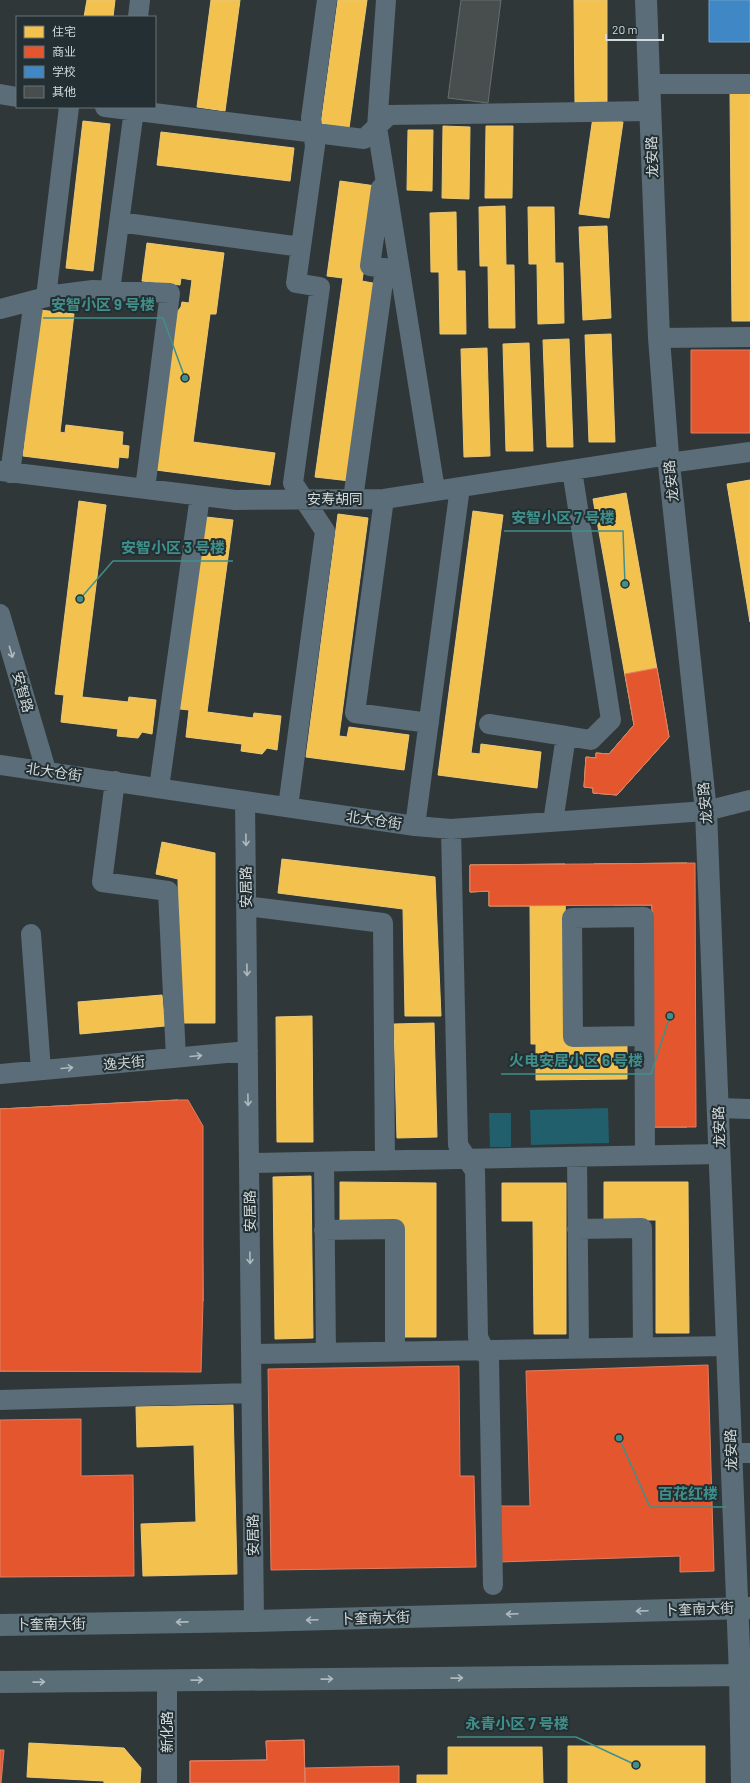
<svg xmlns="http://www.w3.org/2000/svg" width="750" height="1783" viewBox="0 0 750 1783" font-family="Barlow,'Noto Sans SC',sans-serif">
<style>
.green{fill:#215f6c}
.homes{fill:#f2c14e;stroke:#e9c879}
.shops{fill:#e4572e;stroke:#df7e62}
.schools{fill:#3f88c5;stroke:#6ba1cc}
.building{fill:#484e4e;stroke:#686e6e}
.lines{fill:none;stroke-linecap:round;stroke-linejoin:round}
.minor{stroke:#5a6d78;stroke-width:20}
.tertiary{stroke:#5a6d78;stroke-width:22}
.primary{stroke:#5a6e78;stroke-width:22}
.oneway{stroke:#afb9be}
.oneway2{stroke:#afbabe}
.labels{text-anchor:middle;stroke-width:4;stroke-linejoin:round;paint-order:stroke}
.street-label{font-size:14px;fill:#d3dadc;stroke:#232f32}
.leader{fill:none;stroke:#408f8a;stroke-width:1.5}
.callout-dot{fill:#408f8a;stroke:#232f32;stroke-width:1.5}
.callout-label{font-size:15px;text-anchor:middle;font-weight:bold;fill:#408f8a;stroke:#232f32;stroke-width:4;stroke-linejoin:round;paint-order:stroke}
</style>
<rect width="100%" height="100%" fill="#303738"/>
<!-- green -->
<path class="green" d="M608 1108 609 1143 531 1145 530 1110Z
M489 1113H511V1147H490Z"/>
<!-- homes -->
<path class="homes" d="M87 0H115L113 17H84Z
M211 0H240L225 111 197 107Z
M338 0H367L349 128 321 124Z
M574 0H607V106H575Z
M730 92H750V321H732Z
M593 117 623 122 609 218 579 214Z
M83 121 110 124 93 271 66 268Z
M443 126 470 127 469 199 442 198Z
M486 126H513L512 198H485Z
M408 130H433L432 191 407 190Z
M161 132 294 148 290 181 157 165Z
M340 181 376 186 362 281 378 284 350 481 315 477 343 278 327 276Z
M505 206 506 265H514L515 328H489L488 266H480L479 207Z
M528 207H554L555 263H563L564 323 538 324 537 264H529Z
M456 212 457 271H465L466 334H440L439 272H431L430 213Z
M607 226 611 318 583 320 579 227Z
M147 243 224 253 216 314H210L193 442 275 453 270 485 156 470 177 312 181 307 182 302 189 303 192 280 181 278 180 285 142 281Z
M40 310 74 314 60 432 65 433 66 425 123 432 122 445 129 446 128 458 119 457 118 468 23 456Z
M611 334 615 442H589L585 335Z
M569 339 573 447H547L543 340Z
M529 343 533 451H506L503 344Z
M487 348 490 456 464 457 461 349Z
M750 480V622L727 484Z
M626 493 669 737 617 795 593 793V788L584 787 586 757 596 758V753L609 754 634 725 593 499Z
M79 501 106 505 82 697 128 702 129 697 156 700 152 734 142 732 138 738 117 736 118 729 61 722 64 695 55 694Z
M473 511 503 515 471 753 480 754 481 744 541 752 537 788 438 775Z
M338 514 368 518 339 736 347 737 349 727 409 735 404 770 306 757Z
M206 517 233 520 207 712 253 718 254 713 281 716 277 750 267 748 262 754 241 751 242 744 186 737 189 710 180 709Z
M162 842 215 853V1023H180L178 879 156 874Z
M282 859 435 877 441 1016H405L403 909 278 893Z
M687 863V1127H653L652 905H613V889H594V864Z
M565 864 566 1042H627V1079L536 1080V1044H531L530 906H489V891L470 892V865Z
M162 995 165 1026 80 1034 78 1002Z
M312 1016 313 1142H277L276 1017Z
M434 1023 437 1137 397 1138 394 1024Z
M178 1100 187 1115 196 1117 199 1124V1148H12V1133H0V1109Z
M0 1133H12L11 1309H0Z
M311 1176 313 1338 275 1339 273 1177Z
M202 1179 203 1301 154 1302V1180Z
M340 1182 436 1183V1337H402V1223H340Z
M604 1182H688L689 1333H656V1220H604Z
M502 1183H566V1334H534L533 1221H502Z
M0 1309 106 1310V1371H0Z
M233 1405 237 1574 143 1576 141 1524 196 1522 194 1445 137 1447 136 1407Z
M29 1743 124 1748 141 1768 140 1783H104V1781L27 1777Z
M568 1746H705V1783H568Z
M448 1747H542L543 1783H417V1775H448Z"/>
<!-- shops -->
<path class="shops" d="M691 350H750V433H691Z
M657 668 669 737 617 795 593 793V788L584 787 586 757 596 758V753L609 754 634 725 625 674Z
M695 863 696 1127H653L652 905 489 906V891L470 892V865Z
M178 1100H188L203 1126V1301L201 1372 0 1371V1109Z
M708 1365 714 1571 680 1572V1556L499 1562 497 1506H530L526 1371Z
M459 1366 460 1476H474L476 1567 271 1570 268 1369Z
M81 1419V1476L133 1475 134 1576 0 1577V1420Z
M304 1740 305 1783H190V1761L267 1760 266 1741Z
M304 1740 305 1783H190V1761L267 1760 266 1741Z
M0 1750H4L1 1783H0Z
M399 1766V1783H305V1768Z"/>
<!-- schools -->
<path class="schools" d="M709 0H750V42H709Z"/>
<!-- building -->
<path class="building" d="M461 0H501L488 103 448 98Z"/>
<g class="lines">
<!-- minor -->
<path class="minor" d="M386 0 377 127 435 490
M138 17 140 0
M649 84H750
M0 94 17 97
M105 107 364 139 389 115 650 111
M119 222 301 247
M110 291 134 110
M46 297 69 107
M0 309 54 295 93 290 170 293 145 489
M659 338 750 337
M669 463 750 452
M0 471 235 500 384 499 668 455
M10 473 34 300
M353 499 385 268 370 266 381 188
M384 499 355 713 429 723
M0 614 46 770
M489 724 566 736
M0 765 415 826 451 829 706 811 750 800
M115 781 102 882 168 891 176 1058
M159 788 200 496
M245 801 254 1621
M288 807 325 531 293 483 320 287 296 283 315 146 311 118 327 0
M553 822 566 736 591 740 611 720 572 470
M415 826 460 487
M451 829 458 1145 475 1171 478 1337 489 1360 493 1585
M246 906 383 923 385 1161
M31 934 41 1070
M644 1036 573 1037 572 918 644 917 645 1155
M0 1074 248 1051
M718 1108 750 1109
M577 1157 579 1349
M324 1162 326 1353
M249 1163 720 1154
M577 1229 642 1228 643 1348
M324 1230 395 1229V1352
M251 1354 727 1346
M0 1400 251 1393
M731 1453H750
M167 1783V1680"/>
<!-- tertiary -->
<path class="tertiary" d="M646 0 659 338 668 455 706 811 740 1675 742 1783"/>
<!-- primary -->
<path class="primary" d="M0 1625 254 1621 750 1608
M0 1682 750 1675"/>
</g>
<!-- one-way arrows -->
<defs><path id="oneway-shaft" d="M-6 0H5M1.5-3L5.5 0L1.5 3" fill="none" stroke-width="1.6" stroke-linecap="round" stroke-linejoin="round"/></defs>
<g class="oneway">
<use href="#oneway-shaft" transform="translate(11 652) rotate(74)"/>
<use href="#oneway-shaft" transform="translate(246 840) rotate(89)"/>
<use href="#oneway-shaft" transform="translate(247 970) rotate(89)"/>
<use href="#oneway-shaft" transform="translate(196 1056) rotate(-5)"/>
<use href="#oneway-shaft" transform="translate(67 1068) rotate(-5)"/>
<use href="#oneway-shaft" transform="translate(248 1100) rotate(89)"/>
<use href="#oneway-shaft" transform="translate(250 1258) rotate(89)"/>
</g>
<g class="oneway2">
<use href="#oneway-shaft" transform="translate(642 1611) rotate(178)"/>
<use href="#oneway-shaft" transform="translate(512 1614) rotate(178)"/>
<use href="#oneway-shaft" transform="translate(312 1620) rotate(178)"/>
<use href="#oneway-shaft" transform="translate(182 1622) rotate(179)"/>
<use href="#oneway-shaft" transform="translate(457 1678) rotate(-1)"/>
<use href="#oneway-shaft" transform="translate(327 1679) rotate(-1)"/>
<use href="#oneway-shaft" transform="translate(197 1680) rotate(-1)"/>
<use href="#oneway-shaft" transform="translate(39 1682) rotate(-1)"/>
</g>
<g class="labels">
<!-- street labels -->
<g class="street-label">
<text transform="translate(652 157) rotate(-92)" y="5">龙安路</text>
<text transform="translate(671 481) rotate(-96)" y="5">龙安路</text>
<text x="335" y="504">安寿胡同</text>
<text transform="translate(23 692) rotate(74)" y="5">安智路</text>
<text transform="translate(54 772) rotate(8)" y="5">北大仓街</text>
<text transform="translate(705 803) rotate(-95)" y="5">龙安路</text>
<text transform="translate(374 820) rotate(8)" y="5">北大仓街</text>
<text transform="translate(246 887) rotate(-91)" y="5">安居路</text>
<text transform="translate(124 1063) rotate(-5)" y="5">逸夫街</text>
<text transform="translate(719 1127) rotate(-92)" y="5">龙安路</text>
<text transform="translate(250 1211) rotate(-91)" y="5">安居路</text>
<text transform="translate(731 1450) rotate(-92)" y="5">龙安路</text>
<text transform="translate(253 1535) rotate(-91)" y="5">安居路</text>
<text transform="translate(699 1609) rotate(-2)" y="5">卜奎南大街</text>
<text transform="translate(375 1618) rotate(-2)" y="5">卜奎南大街</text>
<text transform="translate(51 1624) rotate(-1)" y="5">卜奎南大街</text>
<text transform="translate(167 1732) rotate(-90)" y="5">新化路</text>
</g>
</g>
<!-- callouts -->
<path class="leader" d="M185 378L163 318H43M625 584L623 531H504M80 599L113 561H233M670 1016L651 1074H501M619 1438L650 1507H726M636 1765L576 1737H457"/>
<g class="callout-dot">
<circle cx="185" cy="378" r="4"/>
<circle cx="625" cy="584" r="4"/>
<circle cx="80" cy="599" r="4"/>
<circle cx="670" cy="1016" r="4"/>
<circle cx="619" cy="1438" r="4"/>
<circle cx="636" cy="1765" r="4"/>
</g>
<g class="callout-label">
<text x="103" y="310">安智小区 9 号楼</text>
<text x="563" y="523">安智小区 7 号楼</text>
<text x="173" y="553">安智小区 3 号楼</text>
<text x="576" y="1066">火电安居小区 6 号楼</text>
<text x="688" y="1499">百花红楼</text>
<text x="517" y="1729">永青小区 7 号楼</text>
</g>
<!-- legend -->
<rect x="16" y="16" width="140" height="92" fill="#232f32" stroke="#697376"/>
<rect x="24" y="26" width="20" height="12" fill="#f2c14e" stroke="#697376"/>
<text x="52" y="36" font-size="12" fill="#d3dadc">住宅</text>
<rect x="24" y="46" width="20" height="12" fill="#e4572e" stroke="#697376"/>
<text x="52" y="56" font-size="12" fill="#d3dadc">商业</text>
<rect x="24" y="66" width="20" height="12" fill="#3f88c5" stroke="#697376"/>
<text x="52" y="76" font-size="12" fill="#d3dadc">学校</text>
<rect x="24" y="86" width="20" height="12" fill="#484e4e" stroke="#697376"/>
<text x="52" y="96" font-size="12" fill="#d3dadc">其他</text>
<!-- scale -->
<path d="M606 34v6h57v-6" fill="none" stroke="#d3dadc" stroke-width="2"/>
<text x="612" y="34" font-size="12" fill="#d3dadc" stroke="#232f32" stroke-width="3" paint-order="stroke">20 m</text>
</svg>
